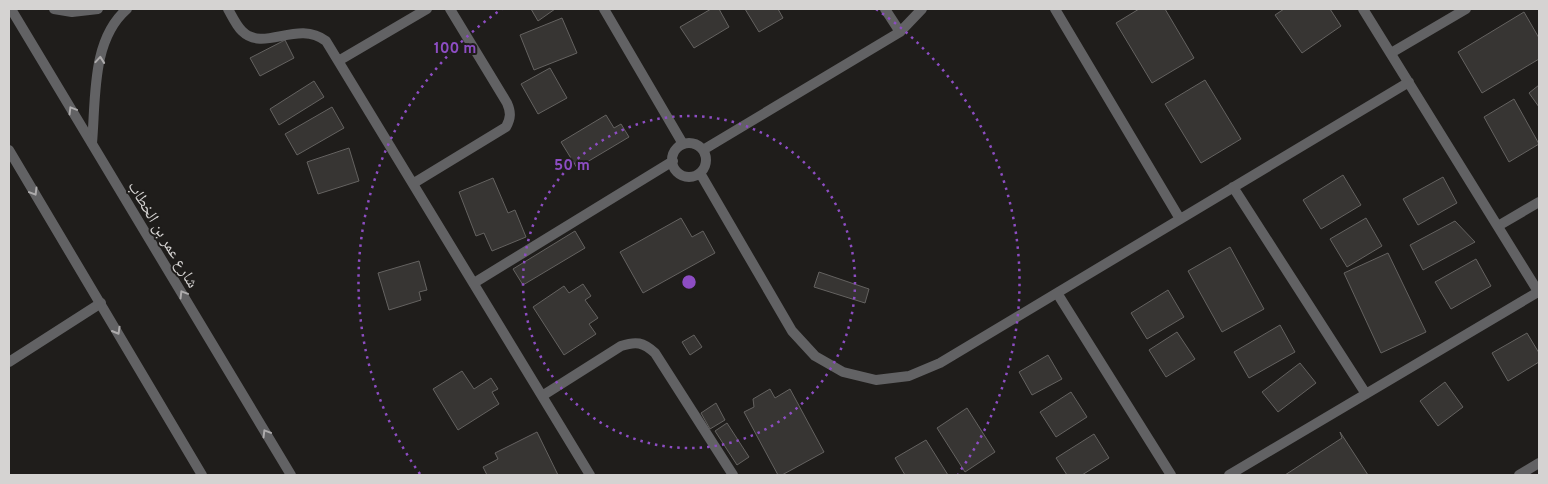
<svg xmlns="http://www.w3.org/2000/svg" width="1548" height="484" viewBox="0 0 1548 484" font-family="Overpass,'Noto Naskh Arabic',sans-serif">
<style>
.building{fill:#373533;stroke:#646260}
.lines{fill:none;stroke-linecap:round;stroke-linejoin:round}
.service{stroke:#626264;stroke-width:10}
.minor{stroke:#626264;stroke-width:10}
.tertiary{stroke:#626264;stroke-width:10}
.oneway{stroke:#adabac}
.ring{fill:none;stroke:#8d4dc3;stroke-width:2.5;stroke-dasharray:2.5 5}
.labels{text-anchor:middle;stroke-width:4;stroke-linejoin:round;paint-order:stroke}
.street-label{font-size:16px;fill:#d5d3d2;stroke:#1f1d1b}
.centre{fill:#8d4dc3;stroke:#1f1d1b;stroke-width:2.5}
.ring-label{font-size:15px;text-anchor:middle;font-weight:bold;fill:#8d4dc3;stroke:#1f1d1b;stroke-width:4;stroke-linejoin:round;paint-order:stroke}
</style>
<rect width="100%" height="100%" fill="#1f1d1b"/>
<!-- building -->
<path class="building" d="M531 9H555L538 21Z
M711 9H719L729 27 694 48 680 27Z
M745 9H778L783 18 759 32Z
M1139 9H1165L1194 58 1152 83 1116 23Z
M1284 9H1330L1341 26 1302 53 1275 15Z
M1524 12 1539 38V59L1482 93 1458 52Z
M562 18 577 53 534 70 520 35Z
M285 40 294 58 260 76 250 58Z
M550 68 567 98 538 114 521 84Z
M1205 80 1241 139 1201 163 1165 104Z
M314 81 324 97 279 125 270 109Z
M1539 85V107L1529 93Z
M1514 99 1539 144 1509 162 1484 117Z
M332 107 344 128 297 155 285 134Z
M606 115 614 128 621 124 629 137 577 168 561 142Z
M349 148 359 181 318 194 307 162Z
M1343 175 1361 205 1321 229 1303 200Z
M1443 177 1457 203 1418 225 1403 199Z
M493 178 508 213 515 210 526 237 492 251 484 233 476 236 459 192Z
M681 218 692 237 703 231 715 253 643 293 620 252Z
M1366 218 1382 246 1347 267 1330 239Z
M1455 221 1475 242 1423 270 1410 245Z
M575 231 585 248 523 285 513 269Z
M1230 247 1264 309 1222 332 1188 271Z
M1388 253 1426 332 1381 353 1344 273Z
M1476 259 1491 286 1451 309 1435 282Z
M419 261 427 290 419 292 421 300 389 310 378 273Z
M819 272 869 289 865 303 814 287Z
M583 284 591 296 585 300 598 318 589 324 596 334 564 355 533 307 564 286 569 293Z
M1168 290 1184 317 1147 339 1131 313Z
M1280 325 1295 352 1249 378 1234 352Z
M1177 332 1195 359 1166 377 1149 350Z
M1527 333 1539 353V362L1508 381 1492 353Z
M694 335 702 347 690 355 682 342Z
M1048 355 1062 379 1032 395 1019 372Z
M1300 363 1316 383 1278 412 1262 392Z
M462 371 474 389 491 378 498 389 492 392 499 404 458 430 433 389Z
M1445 382 1463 407 1438 426 1420 401Z
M770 389 775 398 790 389 824 452 782 475H778L744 412 754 407 753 399Z
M1071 392 1087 417 1056 437 1040 412Z
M716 403 725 420 710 429 701 413Z
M967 408 995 452 965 472 937 428Z
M727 423 749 457 737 465 715 431Z
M537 432 558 475H487L483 467 498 459 495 453Z
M1340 432 1368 475H1285L1342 438Z
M1094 434 1109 458 1082 475H1067L1056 458Z
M926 440 948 475H905L895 458Z"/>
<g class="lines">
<!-- service -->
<path class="service" d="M9 362 101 303"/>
<!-- minor -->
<path class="minor" d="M54 9 72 12 98 9
M228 9C232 16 236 25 242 31 264 53 297 19 326 41L590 475
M604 9 683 144
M885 9 900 32
M1055 9 1180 219
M1363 9 1539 293
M1391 53 1466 9
M340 60 427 9
M92 143C96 99 91 40 127 9
M672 160a17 17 0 1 1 34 0a17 17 0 1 1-34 0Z
M703 150 900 32 922 9
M700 173 792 331 815 356 843 372 876 380 909 376 940 363 1409 82
M414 183 506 127C511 118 511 112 507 103L450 9
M1233 187 1366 394
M1498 226 1539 202
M474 283 673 161
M1057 293 1171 475
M542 396 621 346C636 341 643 342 655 353L733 475
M1229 475 1538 292
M1519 475 1539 463"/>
<!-- tertiary -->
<path class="tertiary" d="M11 9 291 475
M9 150 202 475"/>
</g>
<!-- one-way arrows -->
<defs><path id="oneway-chevron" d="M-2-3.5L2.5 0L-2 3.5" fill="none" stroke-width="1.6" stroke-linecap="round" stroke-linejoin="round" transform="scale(1.25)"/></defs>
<g class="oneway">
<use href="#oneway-chevron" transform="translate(100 60) rotate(-85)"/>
<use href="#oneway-chevron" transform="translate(72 110) rotate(-121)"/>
<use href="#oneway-chevron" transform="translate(34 192) rotate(59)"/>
<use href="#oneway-chevron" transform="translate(183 294) rotate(-121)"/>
<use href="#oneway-chevron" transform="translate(117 331) rotate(60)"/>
<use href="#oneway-chevron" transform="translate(266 433) rotate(-121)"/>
</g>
<!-- distance rings -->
<g class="ring">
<circle cx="689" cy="282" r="166"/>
<path d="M420 474A331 331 0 0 1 502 9M876 9A331 331 0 0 1 958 474"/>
</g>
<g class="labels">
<!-- street labels -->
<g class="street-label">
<text transform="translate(164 234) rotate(59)" y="6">شارع عمر بن الخطاب</text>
</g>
</g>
<circle cx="689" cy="282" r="8" class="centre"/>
<g class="ring-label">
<text x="455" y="53">100 m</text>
<text x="572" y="170">50 m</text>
</g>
<!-- border -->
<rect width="1548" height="484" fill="none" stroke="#d5d3d2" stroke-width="20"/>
</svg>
